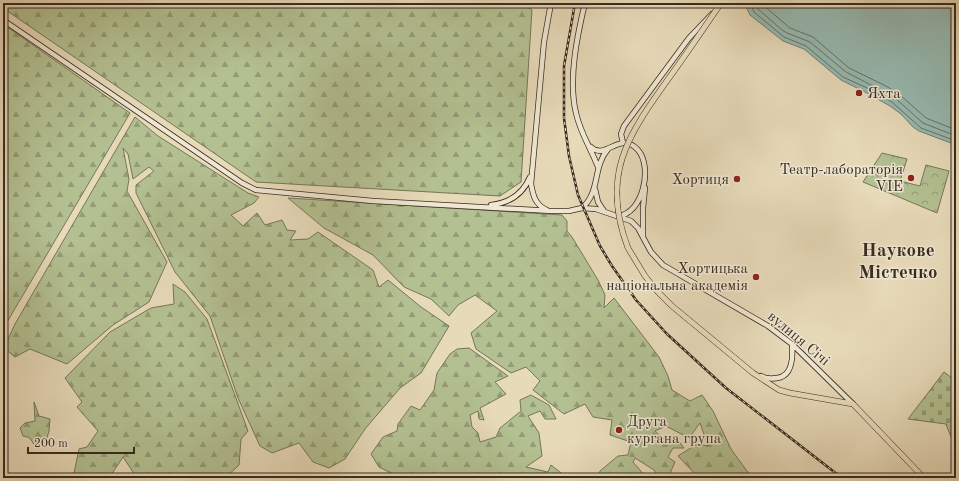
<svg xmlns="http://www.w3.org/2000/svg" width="959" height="481" viewBox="0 0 959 481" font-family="'Old Standard TT',serif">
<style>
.forest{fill:url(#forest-firs);stroke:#767658}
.cemetery{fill:url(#cemetery-stones);stroke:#767658}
.park{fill:url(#park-crowns);stroke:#767658}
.water{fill:#97bab1;stroke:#718177}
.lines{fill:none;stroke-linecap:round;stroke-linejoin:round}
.shore{stroke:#687268;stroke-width:1}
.secondary-casing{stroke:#392b1f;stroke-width:6}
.primary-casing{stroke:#392b1f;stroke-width:6}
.secondary{stroke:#efe7d2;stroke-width:4.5}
.primary{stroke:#e7dab9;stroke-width:5}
.rail-casing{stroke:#392b1f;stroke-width:2.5}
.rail{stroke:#efe7d2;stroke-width:1;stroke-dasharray:3;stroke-linecap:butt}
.primary-bridge-casing{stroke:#392b1f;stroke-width:6;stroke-linecap:butt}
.primary-bridge{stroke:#e7dab9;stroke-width:5}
.poi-dot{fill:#8f2418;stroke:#efe7d2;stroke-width:1.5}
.labels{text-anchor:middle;stroke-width:3;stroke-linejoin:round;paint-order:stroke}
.poi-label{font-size:15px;fill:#392b1f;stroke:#efe7d2;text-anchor:end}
.street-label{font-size:15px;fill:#392b1f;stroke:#efe7d2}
.district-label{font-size:19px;font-weight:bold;fill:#392b1f;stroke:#efe7d2}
</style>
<defs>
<pattern id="forest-firs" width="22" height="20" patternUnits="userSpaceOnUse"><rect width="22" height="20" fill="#b3c091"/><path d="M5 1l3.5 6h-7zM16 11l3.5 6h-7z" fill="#939c76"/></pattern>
<pattern id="cemetery-stones" width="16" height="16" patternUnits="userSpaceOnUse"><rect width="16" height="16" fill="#b3c091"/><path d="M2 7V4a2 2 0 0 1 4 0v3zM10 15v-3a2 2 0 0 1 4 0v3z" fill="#939c76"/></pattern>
<pattern id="park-crowns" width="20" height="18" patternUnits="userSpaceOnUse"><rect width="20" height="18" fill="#b3c091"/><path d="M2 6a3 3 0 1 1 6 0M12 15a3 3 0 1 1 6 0" fill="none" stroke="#939c76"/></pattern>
</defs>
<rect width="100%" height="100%" fill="#e7dab9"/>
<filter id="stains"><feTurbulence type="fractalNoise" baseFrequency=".005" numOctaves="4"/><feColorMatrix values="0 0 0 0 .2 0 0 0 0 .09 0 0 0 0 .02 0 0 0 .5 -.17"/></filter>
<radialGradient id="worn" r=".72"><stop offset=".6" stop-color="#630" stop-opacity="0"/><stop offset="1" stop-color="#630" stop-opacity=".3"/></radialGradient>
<!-- forest -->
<path class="forest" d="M3 3H520L532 10 521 182 500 196 256 182 3 8Z
M3 24 130 113 3 329Z
M135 117 158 136 248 193 259 197 254 203 231 215 243 226 257 213 265 225 282 220 287 230 296 231 290 240 308 239 318 232 373 270 379 287 388 280 421 307 449 326 421 373 400 388 365 429 345 459 329 468 313 462 299 443 272 453 260 446 238 398 210 316 175 272 136 193V185L154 171 149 167 133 179 128 154 123 148 129 179 127 191 167 262 149 302 113 325 67 364 30 349 15 357 4 348 15 324Z
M288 198 562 215 567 221V231L572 237 598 280 605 295 604 308 614 298 659 357 668 376 672 390 690 401 702 395 713 411 731 449 752 478H699L678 456 697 444 708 446 700 423 689 438 666 426 655 431 664 439 675 436 684 448H673L668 457 675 462 668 478H658L654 470 635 458 633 462 647 478H605L599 475 600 471 618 456 628 455 631 442 610 435 612 420 593 417 585 404 564 414 533 390 540 381 526 367 511 373 476 349 471 333 497 311 475 295 458 305 449 316 431 299 404 287 373 255 324 228Z
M173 284 185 292 207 319 248 431 241 439 239 465 225 478H137L123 457 109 478H73L79 449 87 447 98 431 77 407 82 402 65 378 110 332 151 308 174 304Z
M469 348 508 376 495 382 506 394 480 408 484 420 479 419 478 411 470 415 472 427 478 433 480 442 496 437 500 428 521 411 520 400 531 395 549 405 556 419H545L540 411 528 416 539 433 542 456 526 467 548 472 551 465 561 473 560 478H401L379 467 371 454 383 437 397 431 398 424 411 406 420 410 434 390 437 373 450 354 457 349Z
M34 402 39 416 50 419 49 431 46 441 37 447C30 442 33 437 23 436L20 428 25 423 35 421Z"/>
<!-- cemetery -->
<path class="cemetery" d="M944 372 956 381V441L951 437 946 424 908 419Z"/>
<!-- park -->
<path class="park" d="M882 153 907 159 900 181 920 186 926 165 949 171 937 213 863 182Z"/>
<!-- water -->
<path class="water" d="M747 3H956V145L919 131 913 127 901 114 890 106 865 92 841 80 804 49 783 41 750 15 747 9Z"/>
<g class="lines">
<!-- shore -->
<path class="shore" d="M750 3 754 12 784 37 806 46 843 77 867 88 892 102 921 128 956 141
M756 3 758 9 782 30 787 33 810 42 846 72 869 84 895 98 923 123 956 136
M762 3 763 5 790 28 813 37 849 68 886 86 899 94 926 118 956 130"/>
<!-- secondary casing -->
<g class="secondary-casing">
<path id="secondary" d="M585 3C577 36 568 80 576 113 580 132 591 149 598 167
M3 20 242 183 256 190 373 201 552 211H569L582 208 596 209 631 221 638 228 651 252 663 265 768 326 792 344 853 404
M623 143 621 134 624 126 689 38 712 14
M591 147C605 161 620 130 638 150 653 167 643 214 618 216
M595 189 598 202 604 211
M491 205C509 203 523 194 530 177
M582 208C601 191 592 168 608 149
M547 210C535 205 533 195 531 184L544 42 551 3
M643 236V208L645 188
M761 376C766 379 771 379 777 378 793 376 793 357 792 344"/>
</g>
<!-- primary casing -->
<g class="primary-casing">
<path id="primary" d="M628 248 645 276 657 291 672 306 753 373 779 390 790 393 853 404 924 478"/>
</g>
<!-- secondary -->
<use href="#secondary" class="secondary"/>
<!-- primary -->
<use href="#primary" class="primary"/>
<!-- rail casing -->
<g class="rail-casing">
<path id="rail" d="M575 3 564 66V118L569 156 578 195 600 246 612 266 636 300 667 334 726 388 842 478"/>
</g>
<!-- rail -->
<use href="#rail" class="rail"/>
<!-- primary-bridge casing -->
<g class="primary-bridge-casing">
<path id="primary-bridge" d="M628 248C600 175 628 135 669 78 687 53 704 28 721 3"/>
</g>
<!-- primary-bridge -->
<use href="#primary-bridge" class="primary-bridge"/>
</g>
<!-- markers -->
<g class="poi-dot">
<circle cx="859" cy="93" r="4"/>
<circle cx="911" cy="178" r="4"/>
<circle cx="737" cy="179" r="4"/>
<circle cx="756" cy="277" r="4"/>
<circle cx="619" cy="430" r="4"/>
</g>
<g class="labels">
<!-- poi labels -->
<g class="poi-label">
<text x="867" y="98" text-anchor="start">Яхта</text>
<text x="903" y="174">Театр-лабораторія<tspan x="903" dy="17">VIE</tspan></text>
<text x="729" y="184">Хортиця</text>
<text x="748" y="273">Хортицька<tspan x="748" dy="17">національна академія</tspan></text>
<text x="627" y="426" text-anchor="start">Друга<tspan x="627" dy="17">кургана група</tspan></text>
</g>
<!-- street labels -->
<g class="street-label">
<text transform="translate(799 338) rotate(40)" y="5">вулиця Січі</text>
</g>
<!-- district labels -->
<g class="district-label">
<text x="898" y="256">Наукове<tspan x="898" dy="22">Містечко</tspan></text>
</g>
</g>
<!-- margin -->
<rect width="959" height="481" fill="none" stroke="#e7dab9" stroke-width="16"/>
<rect x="4" y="4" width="951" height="473" fill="none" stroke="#392b1f" stroke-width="2"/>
<rect x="8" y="8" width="943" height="465" fill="none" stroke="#392b1f"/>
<!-- scale -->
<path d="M28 447v6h106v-6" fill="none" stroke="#392b1f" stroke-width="2"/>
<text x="34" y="447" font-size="12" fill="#392b1f" stroke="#efe7d2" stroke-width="3" paint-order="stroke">200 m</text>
<rect width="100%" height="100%" filter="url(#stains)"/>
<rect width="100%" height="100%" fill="url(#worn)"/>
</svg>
